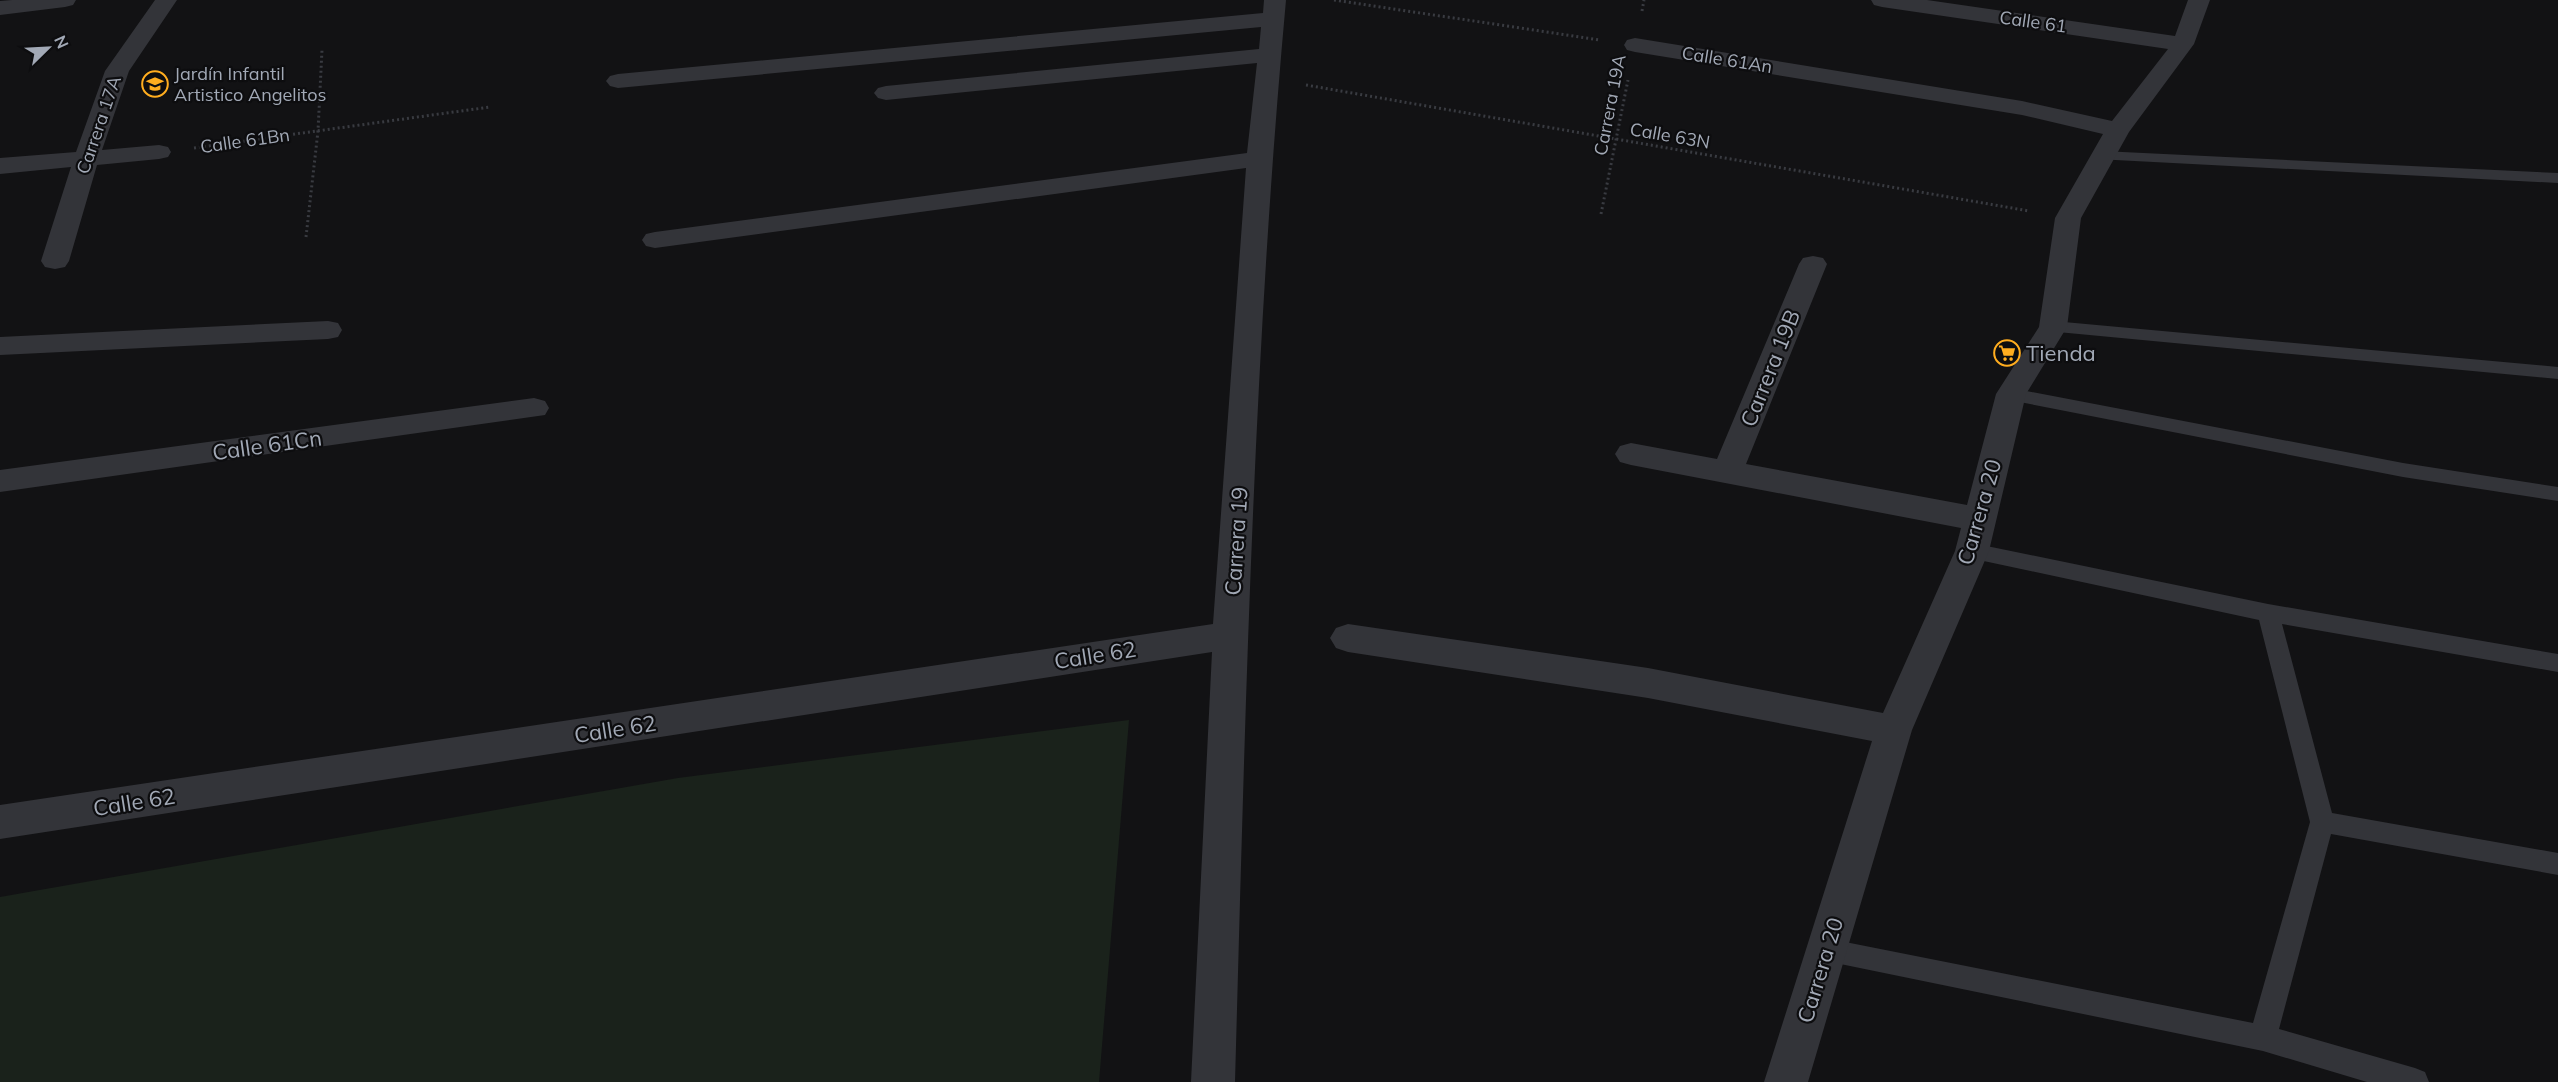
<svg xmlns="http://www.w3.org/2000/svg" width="2558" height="1082" viewBox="0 0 2558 1082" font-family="Mulish,sans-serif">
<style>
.green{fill:#1a221b}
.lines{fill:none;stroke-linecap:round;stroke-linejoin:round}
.path{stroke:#393b41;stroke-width:3;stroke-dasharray:2 3;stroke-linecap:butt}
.lane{fill:#333439;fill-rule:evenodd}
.street{fill:#333439;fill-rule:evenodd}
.labels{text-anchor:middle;stroke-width:4.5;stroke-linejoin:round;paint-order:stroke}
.far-street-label{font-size:18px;fill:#a2a9b6;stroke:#0d0d0f}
.far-poi-label{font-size:18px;fill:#a2a9b6;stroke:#0d0d0f;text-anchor:start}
.poi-label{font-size:22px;fill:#a2a9b6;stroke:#0d0d0f;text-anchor:start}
.street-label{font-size:22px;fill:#a2a9b6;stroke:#0d0d0f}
</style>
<rect width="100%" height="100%" fill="#121214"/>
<!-- green -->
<path class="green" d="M1129 720 1099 1082H0V897L678 778Z"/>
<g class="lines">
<!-- path -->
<path class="path" d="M1334 0 1600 40
M1642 11 1644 0
M1306 85 2029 211
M194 148 490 107
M1601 214 1628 80
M306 237 318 131 322 50"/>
<!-- lane -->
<path class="lane" d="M2102 151 2558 173V183L2096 159 2094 156 2096 153Z
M2053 321 2558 367V379L2047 331 2044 327 2047 323Z
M2011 388 2403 463 2558 487V501L2403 477 2004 399 2001 394 2004 389Z
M1972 543 2268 604 2558 654V672L2282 624 2332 813 2558 853V875L2331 834 2279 1029 2415 1068 2425 1072 2429 1082H2367L2263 1051 1816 959 1812 950 1816 941 1825 938 2253 1023 2310 822 2259 620 1965 557 1961 551 1965 545Z"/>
<!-- street -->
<path class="street" d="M12 0H76L73 5 65 7 0 15V1Z
M155 0H177L129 71 102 150 159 145 168 147 171 152 168 157 159 159 97 165 69 261 65 267 55 269 45 267 41 261 71 167 0 174V158L76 152 105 71Z
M1264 0H1286C1253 360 1245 721 1235 1082H1191L1212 652 0 839V805L1213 624 1246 168 655 248 646 246 642 240 646 234 655 232 1247 153 1257 63 886 100 878 98 874 93 878 88 886 86 1259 49 1261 27 618 88 610 86 606 81 610 76 618 74 1263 13Z
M1871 0H1927L2175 36 2188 0H2210L2194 44 2129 132 2081 218 2067 327 2026 394 1989 551 1912 730 1808 1082H1764L1872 741 1648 698 1348 652 1336 648 1330 638 1336 628 1348 624 1648 668 1883 713 1955 551 1961 528 1631 465 1620 462 1615 454 1620 446 1631 443 1717 459 1799 264 1803 258 1813 256 1823 258 1827 264 1746 464 1967 505 1996 394 2039 327 2055 218 2103 134 2022 115 1635 52 1627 50 1624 45 1627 40 1635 38 2022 101 2112 121 2168 49 1882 7 1874 5Z
M328 321 338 323 342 330 338 337 328 339 0 355V337Z
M534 398 545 401 549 408 545 415 0 492V470Z"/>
</g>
<!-- icons -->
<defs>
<g id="school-ring" transform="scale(1.35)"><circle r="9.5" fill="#0d0d0f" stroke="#ffad1f" stroke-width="1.5"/><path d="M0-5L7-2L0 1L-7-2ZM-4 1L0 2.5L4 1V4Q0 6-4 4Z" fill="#ffad1f"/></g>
<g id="supermarket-ring" transform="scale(1.35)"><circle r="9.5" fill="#0d0d0f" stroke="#ffad1f" stroke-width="1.5"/><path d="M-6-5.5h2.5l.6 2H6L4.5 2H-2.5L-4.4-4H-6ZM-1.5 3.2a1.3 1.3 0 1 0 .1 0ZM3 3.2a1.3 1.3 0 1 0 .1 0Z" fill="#ffad1f"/></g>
</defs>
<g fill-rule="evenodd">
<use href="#school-ring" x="155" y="84"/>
<use href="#supermarket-ring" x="2007" y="353"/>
</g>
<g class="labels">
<!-- far-street labels -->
<g class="far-street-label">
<text transform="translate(2033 22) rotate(8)" y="6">Calle 61</text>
<text transform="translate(1727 60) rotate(9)" y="6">Calle 61An</text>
<text transform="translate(1610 105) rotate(-79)" y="6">Carrera 19A</text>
<text transform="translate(99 125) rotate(-71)" y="6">Carrera 17A</text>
<text transform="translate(1670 136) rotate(10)" y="6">Calle 63N</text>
<text transform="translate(245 141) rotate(-8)" y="6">Calle 61Bn</text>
</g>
<!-- far-poi labels -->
<g class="far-poi-label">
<text x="174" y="80">Jardín Infantil<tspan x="174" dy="21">Artistico Angelitos</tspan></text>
</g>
<!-- poi labels -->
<g class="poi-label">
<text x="2026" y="361">Tienda</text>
</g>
<!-- street labels -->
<g class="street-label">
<text transform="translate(1770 368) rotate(-68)" y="8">Carrera 19B</text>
<text transform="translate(267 445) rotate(-8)" y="8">Calle 61Cn</text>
<text transform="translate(1979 512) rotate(-74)" y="8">Carrera 20</text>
<text transform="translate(1236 541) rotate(-86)" y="8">Carrera 19</text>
<text transform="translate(1095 655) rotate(-9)" y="8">Calle 62</text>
<text transform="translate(615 729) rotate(-9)" y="8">Calle 62</text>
<text transform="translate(134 802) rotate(-9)" y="8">Calle 62</text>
<text transform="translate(1820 970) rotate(-73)" y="8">Carrera 20</text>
</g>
</g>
<!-- north arrow -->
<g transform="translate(48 48) rotate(66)" stroke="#0d0d0f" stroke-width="4.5" paint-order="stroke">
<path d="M0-4.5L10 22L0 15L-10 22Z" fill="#a2a9b6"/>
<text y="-9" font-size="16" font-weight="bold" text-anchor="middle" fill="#a2a9b6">N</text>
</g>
</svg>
